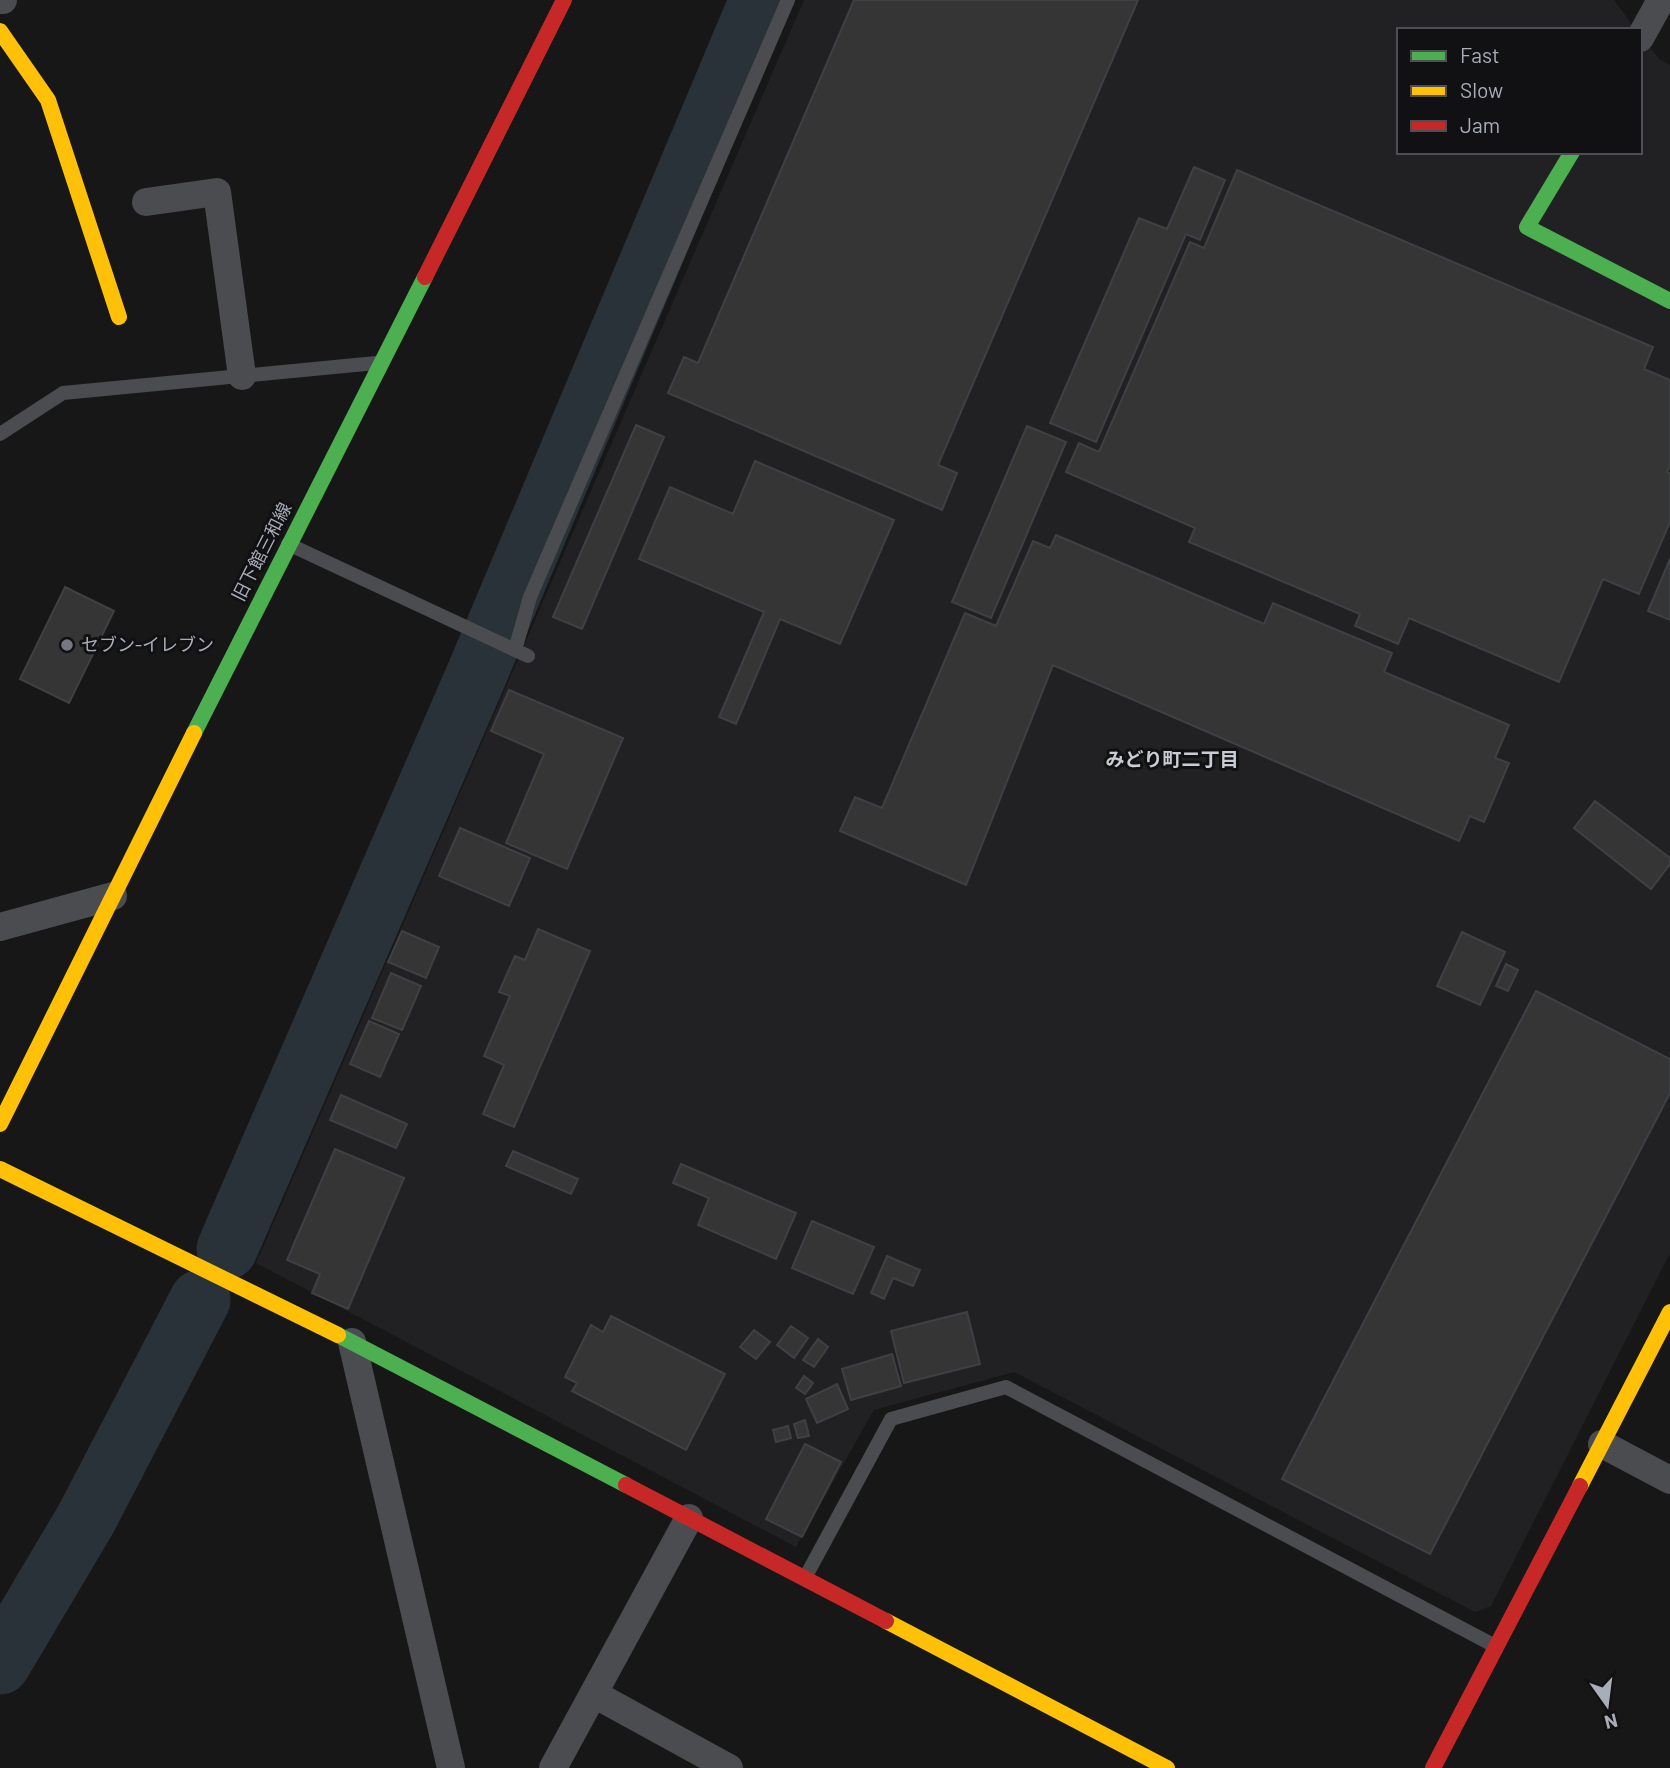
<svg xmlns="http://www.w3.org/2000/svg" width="1670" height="1768" viewBox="0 0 1670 1768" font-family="Barlow,'Noto Sans JP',sans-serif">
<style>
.built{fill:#212123}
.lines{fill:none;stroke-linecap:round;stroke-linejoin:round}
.river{stroke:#2a3239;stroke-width:61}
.building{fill:#353536;stroke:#3f4043;stroke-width:2}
.lane{stroke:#4b4c50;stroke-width:14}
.street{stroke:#4b4c50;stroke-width:28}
.fast{stroke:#4caf50;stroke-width:16}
.slow{stroke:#ffc107;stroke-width:16}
.jam{stroke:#c62828;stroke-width:16}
.poi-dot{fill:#757880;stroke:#111113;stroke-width:2.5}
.labels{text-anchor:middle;stroke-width:6;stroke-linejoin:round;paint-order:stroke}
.street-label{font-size:18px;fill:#a8adb8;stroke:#111113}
.poi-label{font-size:18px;fill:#a8adb8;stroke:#111113;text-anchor:start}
.neighbourhood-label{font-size:19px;font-weight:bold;fill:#c9ccd4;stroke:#111113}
</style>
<rect width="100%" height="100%" fill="#171717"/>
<!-- built -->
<path class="built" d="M804 0H1614L1636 30H1399V152H1640V35L1659 59 1670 65V1253L1491 1606 1475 1612 1014 1372 874 1410 796 1547 256 1263Z"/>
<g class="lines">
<!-- river -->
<path class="river" d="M227 1249 476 676 760 0
M0 1664 86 1519 200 1300"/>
</g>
<!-- building -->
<path class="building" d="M854 0H1138L938 465 957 473 942 510 668 393 684 357 698 363Z
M1194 167 1225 180 1200 240 1186 234 1096 442 1050 423 1139 218 1167 229Z
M1237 170 1653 347 1644 369 1670 380V465L1667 472 1670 474V522L1639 594 1603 579 1559 682 1409 618 1398 644 1355 626 1360 614 1189 542 1195 528 1066 472 1079 443 1099 452 1190 242 1204 248Z
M636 425 664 437 582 629 553 617Z
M1027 426 1066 442 991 618 952 602Z
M755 461 894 520 840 644 780 619 736 724 719 717 764 612 639 559 670 487 733 514Z
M1056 535 1264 624 1273 603 1392 653 1384 672 1509 725 1495 758 1509 763 1484 822 1470 816 1459 841 1053 665 966 885 840 831 855 797 882 808 965 613 996 626 1033 541 1050 548Z
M1670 559V620L1648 611Z
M65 587 114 611 69 703 20 679Z
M509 690 623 738 567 869 506 843 544 754 491 731Z
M1595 801 1670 858V864L1651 889 1574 828Z
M460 828 530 858 509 906 439 876Z
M538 929 590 951 514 1127 483 1114 504 1065 484 1056 510 996 499 992 515 956 525 960Z
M402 931 439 947 426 978 388 962Z
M1462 932 1505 952 1480 1005 1437 986Z
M1506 964 1518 970 1508 991 1496 986Z
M391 973 421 986 402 1030 372 1018Z
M1536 991 1670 1059V1093L1430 1554 1282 1479Z
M369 1021 399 1034 380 1077 350 1064Z
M341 1095 407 1124 396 1148 330 1120Z
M335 1149 404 1178 348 1309 312 1293 320 1274 287 1260Z
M513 1151 578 1179 571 1194 506 1166Z
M681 1164 796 1213 776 1259 698 1225 709 1198 673 1183Z
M812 1221 874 1247 853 1294 792 1268Z
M887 1256 920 1270 913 1286 893 1278 884 1299 871 1293Z
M967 1312 980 1364 904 1383 891 1331Z
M611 1316 725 1374 686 1450 572 1391 577 1383 565 1377 591 1325 603 1332Z
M791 1326 808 1338 794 1358 777 1345Z
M754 1330 770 1342 756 1359 740 1347Z
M818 1339 828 1347 814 1367 803 1360Z
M892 1354 901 1386 851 1400 842 1369Z
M804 1376 813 1383 805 1394 796 1388Z
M837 1384 848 1409 817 1423 806 1399Z
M805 1420 809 1436 798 1438 794 1424Z
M788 1426 791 1438 776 1442 773 1430Z
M805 1444 841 1462 802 1537 766 1519Z"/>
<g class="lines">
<!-- lane -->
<path class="lane" d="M0 434 63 393 376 363
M288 544 528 656
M515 650 530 597 788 0
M806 1576 891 1419 1006 1387 1495 1646"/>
<!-- street -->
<path class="street" d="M0 0H3
M1640 38 1661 0
M146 202 217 192 242 376
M0 927 113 896
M352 1342 451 1768
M1602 1444 1670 1480
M594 1694 729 1768
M553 1768 689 1518"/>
<!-- fast -->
<path class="fast" d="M1572 152 1527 227 1670 301
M194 733 425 277
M338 1335 626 1485"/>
<!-- slow -->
<path class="slow" d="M0 31 48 100 119 317
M0 1124 194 733
M0 1169 338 1335
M1580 1486 1670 1312
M886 1621 1167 1768"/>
<!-- jam -->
<path class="jam" d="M425 277 564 0
M626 1485 886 1621
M1433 1768 1580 1486"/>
</g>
<!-- markers -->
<circle class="poi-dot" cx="67" cy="645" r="7"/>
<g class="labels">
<!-- street labels -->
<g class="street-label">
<text transform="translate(262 552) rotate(-63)" y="6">旧下館三和線</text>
</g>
<!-- poi labels -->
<g class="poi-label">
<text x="81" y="651">セブン-イレブン</text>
</g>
<!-- neighbourhood labels -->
<g class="neighbourhood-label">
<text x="1172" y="766">みどり町二丁目</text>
</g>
</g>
<!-- legend -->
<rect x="1397" y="28" width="245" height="126" fill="#111113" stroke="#4d4f55" stroke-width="2"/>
<rect x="1411" y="51" width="35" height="10" fill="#4caf50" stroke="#4d4f55" stroke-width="2"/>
<text x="1460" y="63" font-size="21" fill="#a8adb8">Fast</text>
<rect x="1411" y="86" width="35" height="10" fill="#ffc107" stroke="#4d4f55" stroke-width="2"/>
<text x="1460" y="98" font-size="21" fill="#a8adb8">Slow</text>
<rect x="1411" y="121" width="35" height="10" fill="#c62828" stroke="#4d4f55" stroke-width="2"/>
<text x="1460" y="133" font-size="21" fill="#a8adb8">Jam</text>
<!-- north arrow -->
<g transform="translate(1607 1705) rotate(166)" stroke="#111113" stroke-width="5" paint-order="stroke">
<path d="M0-5L12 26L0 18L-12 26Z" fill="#a8adb8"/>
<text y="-10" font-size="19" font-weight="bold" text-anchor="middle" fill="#a8adb8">N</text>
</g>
</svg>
